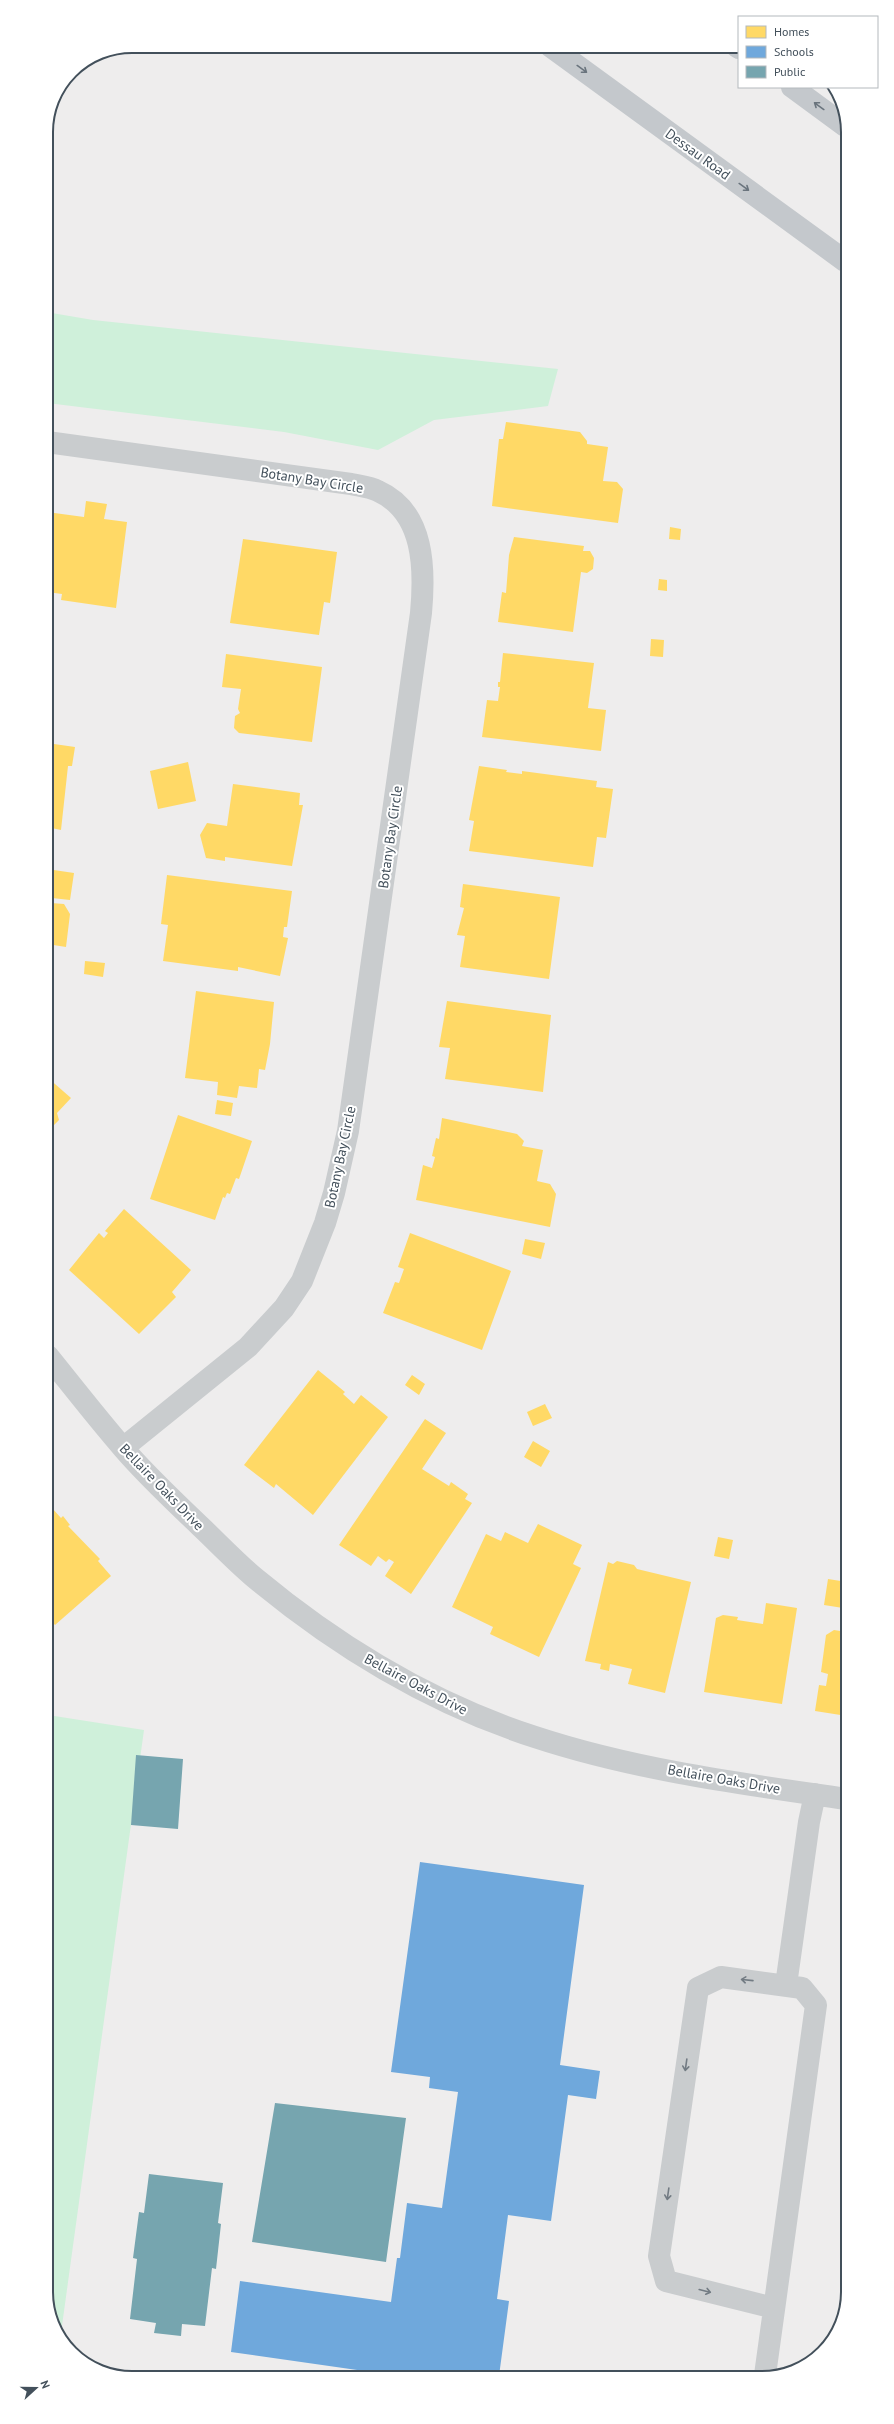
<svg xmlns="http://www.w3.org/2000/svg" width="894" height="2424" viewBox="0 0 894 2424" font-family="'PT Sans',sans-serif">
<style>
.green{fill:#cff0da}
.homes{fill:#ffd966}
.schools{fill:#6fa8dc}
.public{fill:#76a5af}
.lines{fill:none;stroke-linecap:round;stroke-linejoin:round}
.minor{stroke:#c9ccce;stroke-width:22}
.major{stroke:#c4c8cc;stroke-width:22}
.oneway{stroke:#6a747d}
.oneway2{stroke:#727b83}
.labels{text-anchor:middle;stroke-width:4;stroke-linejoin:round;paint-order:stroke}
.street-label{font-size:14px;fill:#43505b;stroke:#fff}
.rim{fill:none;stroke:#43505b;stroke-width:2}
</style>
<rect width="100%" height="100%" fill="#eeeded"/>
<!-- green -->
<path class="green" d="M46 312 93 320 558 369 548 406 434 420 378 450 284 432 47 403Z
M48 1715 144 1730 61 2333 49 2315Z"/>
<!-- homes -->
<path class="homes" d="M506 422 580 432 587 441V444L608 447 603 481 617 482 623 489 618 523 492 506 499 439H503Z
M86 501 107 504 104 519 127 522 116 608 61 600 62 594 47 592V512L84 517Z
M670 527 681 529 680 540 669 539Z
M514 537 584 546 583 551H590L594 558 593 569 587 573 581 572 573 632 498 622 502 592 506 593 509 555Z
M243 539 337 552 330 603 324 602 319 635 230 623Z
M659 579 667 580V591L658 590Z
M47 622 53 623 48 659H47Z
M651 639 664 640 663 657 650 656Z
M503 653 594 663 588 708 606 710 601 751 482 737 487 700 498 701 500 687H498V682H500Z
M226 654 322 667 312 742 239 733 234 728 235 716 240 713 238 709 241 689 222 687Z
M47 743 75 747 72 766H68L61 830 47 827Z
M188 762 196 801 158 809 150 771Z
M479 766 507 770 506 772 522 774V771L597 781 596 787 613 789 606 838 597 837 593 867 469 851 474 821 469 820Z
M233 784 300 793 299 805H303L292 866 225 857V861L206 858 200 835 207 823 227 826Z
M47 869 74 873 70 900 52 898 51 903 64 904 70 914 66 947 47 944Z
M167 875 292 891 287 927H284L283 937 288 938 280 976 238 967V971L163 961 168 925 161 924Z
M463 884 560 897 549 979 460 967 465 936 457 935 464 908 460 907Z
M85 961 105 963 103 977 84 974Z
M196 991 274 1002 270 1044 265 1070 259 1069 257 1088 239 1086 237 1098 217 1095 218 1082 185 1078Z
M447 1001 551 1015 543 1092 445 1079 450 1048 439 1047Z
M47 1077 71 1098 57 1113 59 1120 47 1132Z
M217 1100 233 1103 231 1116 215 1114Z
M178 1115 252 1141 239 1179 236 1178 230 1194 227 1193 225 1198 223 1197 215 1220 150 1199Z
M442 1118 517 1134 524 1141 522 1146 543 1150 537 1181 550 1184 556 1194 550 1227 416 1200 423 1165 432 1168 435 1157 432 1156 436 1138 439 1139Z
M124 1209 191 1270 172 1292 176 1297 139 1334 69 1270 99 1233 104 1238 108 1233 105 1231Z
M410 1233 511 1271 482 1350 383 1313 395 1282 399 1283 404 1269 398 1267Z
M525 1239 545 1243 541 1259 522 1254Z
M318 1370 345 1392 343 1394 354 1404 361 1395 388 1417 313 1515 276 1484 274 1488 244 1465Z
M412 1375 425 1384 419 1395 405 1385Z
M545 1404 552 1418 533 1426 527 1412Z
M425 1419 446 1433 422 1469 449 1486 451 1482 468 1494 465 1499 472 1503 411 1594 385 1576 394 1562 389 1559 386 1562 378 1556 371 1566 339 1545Z
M533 1441 550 1451 541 1467 524 1457Z
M52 1508 61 1518 63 1516 70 1525 68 1526 100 1559 98 1561 111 1576 55 1625 48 1617V1511Z
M538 1524 582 1545 573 1564 581 1568 539 1657 490 1634 493 1627 452 1607 486 1534 501 1541 505 1532 528 1543Z
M718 1537 733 1540 729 1559 714 1556Z
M617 1561 634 1565 637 1569 691 1582 665 1693 628 1684 632 1669 610 1664 609 1671 600 1669 601 1664 585 1661 608 1562 613 1564Z
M828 1579 847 1582V1716L815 1711 819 1685 826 1686 828 1674 821 1672 826 1635 834 1630 840 1631 843 1608 824 1605Z
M766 1603 797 1608 782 1704 704 1692 716 1618 723 1615 738 1617 737 1620 763 1624Z"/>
<!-- schools -->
<path class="schools" d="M420 1862 584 1885 560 2065 600 2071 596 2099 568 2095 551 2221 508 2215 497 2299 509 2301 499 2376 406 2377 231 2352 240 2281 391 2302 397 2258H400L407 2203 442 2208 458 2092 429 2088 430 2077 391 2072Z"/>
<!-- public -->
<path class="public" d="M136 1755 183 1759 178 1829 131 1825Z
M275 2103 406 2118 386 2262 252 2242Z
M149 2174 223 2183 218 2223 221 2224 216 2269 212 2268 205 2326 182 2324 181 2336 154 2333 156 2323 130 2319 137 2259 133 2258 139 2212 144 2213Z"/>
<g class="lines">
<!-- minor -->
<path class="minor" d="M47 442 351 484C360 486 370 487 378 491 425 512 425 570 421 613L348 1131 334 1193 325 1223 302 1281 284 1308 248 1347 123 1448
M48 1356C73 1387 97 1418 123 1448 147 1476 174 1501 200 1526 218 1543 236 1562 255 1578 338 1647 433 1704 535 1737 635 1770 743 1784 847 1799
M786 1985 809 1822 815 1794
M765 2375 816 2005 802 1988 721 1977 698 1988 659 2256 666 2281 774 2308"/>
<!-- major -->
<path class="major" d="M550 46 845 261
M736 46 739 48
M792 87 845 126"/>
</g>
<!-- one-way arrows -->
<defs><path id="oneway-shaft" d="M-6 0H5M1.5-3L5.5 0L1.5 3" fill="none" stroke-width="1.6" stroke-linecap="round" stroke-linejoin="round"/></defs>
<g class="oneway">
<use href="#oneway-shaft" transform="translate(582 69) rotate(36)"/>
<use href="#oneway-shaft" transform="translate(819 106) rotate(-144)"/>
<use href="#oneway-shaft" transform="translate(744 187) rotate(36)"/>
</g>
<g class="oneway2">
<use href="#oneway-shaft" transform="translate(747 1980) rotate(-174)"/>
<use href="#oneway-shaft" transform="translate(686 2065) rotate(98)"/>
<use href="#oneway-shaft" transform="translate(668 2194) rotate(98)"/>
<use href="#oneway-shaft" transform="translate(705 2291) rotate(14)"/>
</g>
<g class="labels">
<!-- street labels -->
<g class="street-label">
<text transform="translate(698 154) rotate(36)" y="5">Dessau Road</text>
<text transform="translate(312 480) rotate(9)" y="5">Botany Bay Circle</text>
<text transform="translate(390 837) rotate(-82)" y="5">Botany Bay Circle</text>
<text transform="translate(340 1157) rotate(-78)" y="5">Botany Bay Circle</text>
<text transform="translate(162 1487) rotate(46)" y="5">Bellaire Oaks Drive</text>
<text transform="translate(416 1684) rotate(28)" y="5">Bellaire Oaks Drive</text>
<text transform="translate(724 1779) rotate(10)" y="5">Bellaire Oaks Drive</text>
</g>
</g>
<!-- crop -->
<path d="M0 0H894V2424H0ZM132 53H762A79 79 0 0 1 841 132V2292A79 79 0 0 1 762 2371H132A79 79 0 0 1 53 2292V132A79 79 0 0 1 132 53Z" fill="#fff" fill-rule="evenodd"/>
<path class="rim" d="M132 53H762A79 79 0 0 1 841 132V2292A79 79 0 0 1 762 2371H132A79 79 0 0 1 53 2292V132A79 79 0 0 1 132 53Z"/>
<!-- legend -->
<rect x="738" y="16" width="140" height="72" fill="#ffffff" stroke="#b4b9bd"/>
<rect x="746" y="26" width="20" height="12" fill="#ffd966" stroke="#b4b9bd"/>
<text x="774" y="36" font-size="12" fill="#43505b">Homes</text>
<rect x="746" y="46" width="20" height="12" fill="#6fa8dc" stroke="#b4b9bd"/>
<text x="774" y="56" font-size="12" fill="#43505b">Schools</text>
<rect x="746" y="66" width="20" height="12" fill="#76a5af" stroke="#b4b9bd"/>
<text x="774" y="76" font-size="12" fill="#43505b">Public</text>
<!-- north arrow -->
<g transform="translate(36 2388) rotate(69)" stroke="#ffffff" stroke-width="3" paint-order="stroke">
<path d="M0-3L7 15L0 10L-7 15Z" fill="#43505b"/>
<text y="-6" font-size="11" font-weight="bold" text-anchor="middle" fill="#43505b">N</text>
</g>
</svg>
